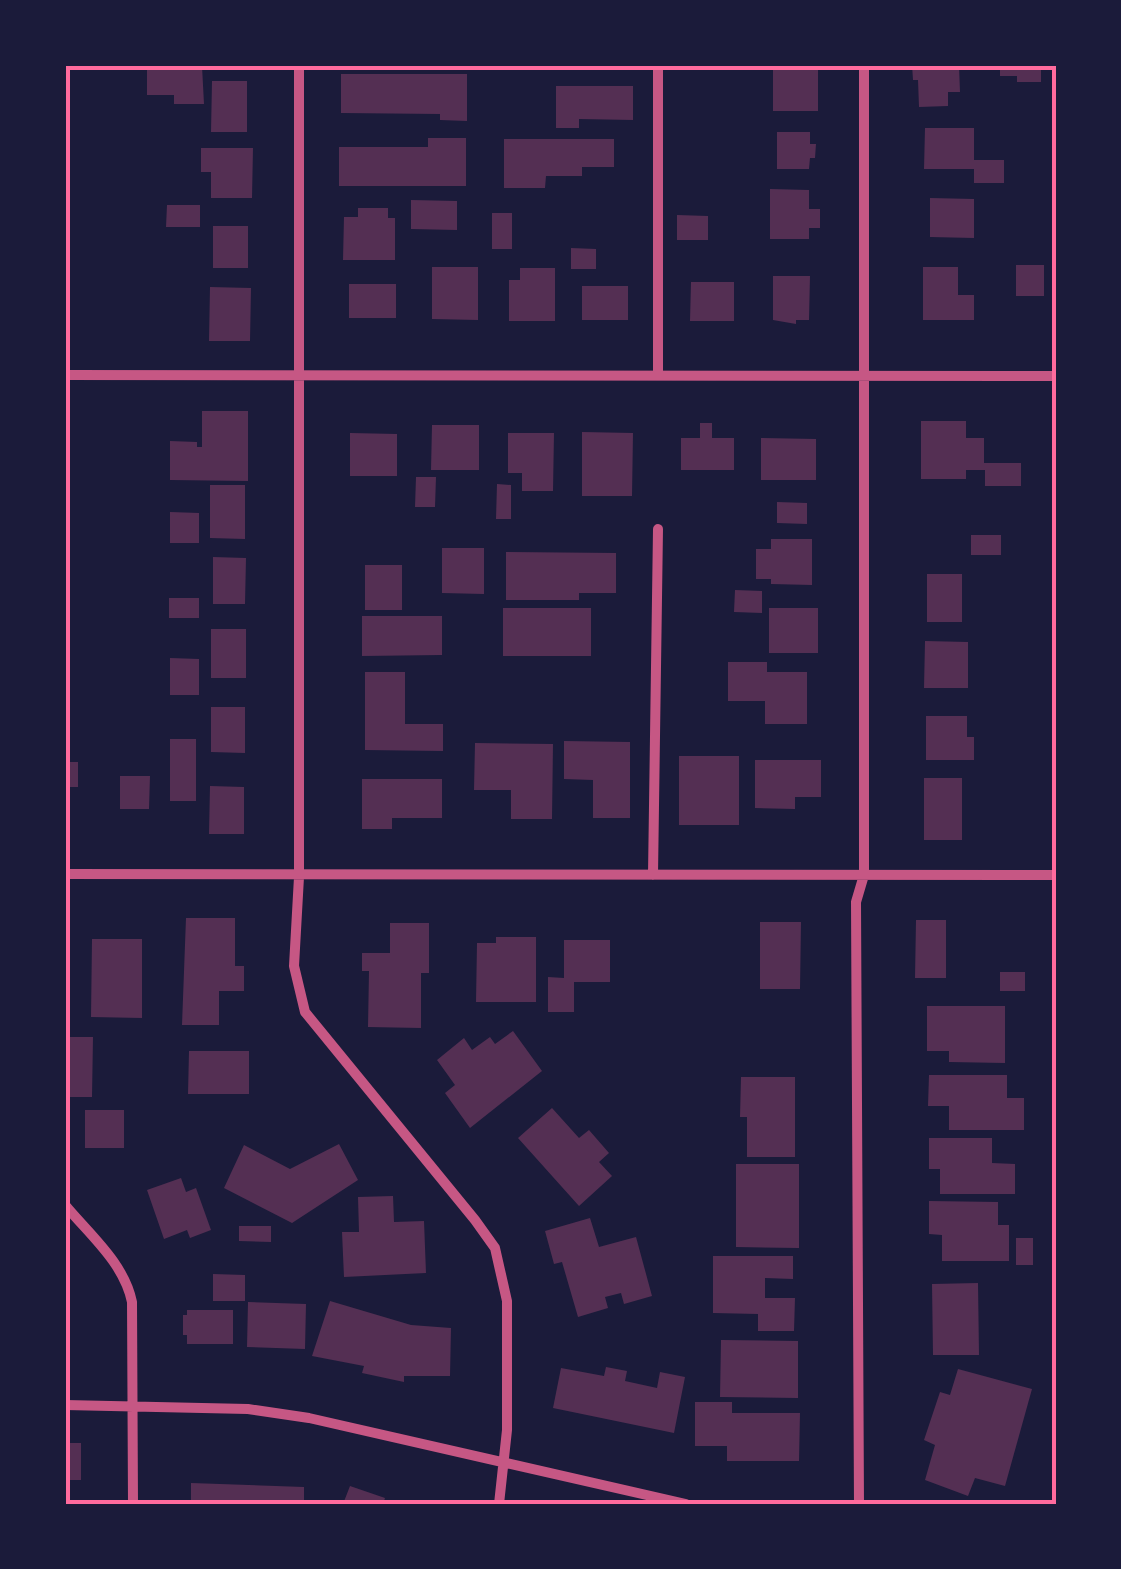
<svg xmlns="http://www.w3.org/2000/svg" width="1121" height="1569" viewBox="0 0 1121 1569" font-family="Quicksand,sans-serif">
<style>
.building{fill:#542f53}
.lines{fill:none;stroke-linecap:round;stroke-linejoin:round}
.minor{stroke:#c65784;stroke-width:10}
.neatline{fill:none;stroke:#ff6b9d;stroke-width:4}
</style>
<rect width="100%" height="100%" fill="#1b1b3a"/>
<!-- building -->
<path class="building" d="M147 65 202 66 204 104H174V95H147Z
M773 65H818V111H773Z
M912 65H959L960 92H948V106L919 107 918 80H913Z
M1000 65H1041V82H1017V76H1000Z
M341 74H467V121L440 120V114L341 113Z
M212 81H247V132H211Z
M556 86H633V120L579 119V128H556Z
M925 128H974V160H1004V183H974V169H924Z
M777 132H810V144H816L815 158H810L809 169H777Z
M428 138H466V186H339V147H428Z
M504 139H614V167H582V176H546L545 188H504Z
M201 148H253L252 198H211V172H201Z
M770 189 809 190V209H820V228H809V239H770Z
M930 198 974 199V238L930 237Z
M411 200 457 201V230L411 229Z
M167 205H200V227H166Z
M358 208H388V218H395V260H343L344 217H358Z
M492 213H512V249H492Z
M677 215 708 216V240H677Z
M213 226H248V268H213Z
M571 248 596 249V269H571Z
M1016 265H1044V296H1016Z
M432 267H478V320L432 319Z
M923 267H958V295H974V320H923Z
M520 268H555V321H509V280H520Z
M773 276H810L809 320H796V324L773 320Z
M691 282H734V321H690Z
M349 284H396V318H349Z
M582 286H628V320H582Z
M210 287 251 288 250 341H209Z
M202 411H248V481L170 480V441L197 442V447H202Z
M921 421H966V438H984V463H1021V486H985V470H966V479H921Z
M700 423H712V438H734V470H681V438H700Z
M432 425H479V470H431Z
M582 432 633 433 632 496H582Z
M350 433 397 434V476H350Z
M508 433H554L553 491H522V473H508Z
M761 438 816 439V480H761Z
M416 477H436L435 507H415Z
M497 484 511 485V519H496Z
M210 485H245V539L210 538Z
M777 502 807 503V524L777 523Z
M170 512 199 513V543H170Z
M971 535H1001V555H971Z
M771 539H812V585L771 584V579H756V549H771Z
M442 548H484V594L442 593Z
M506 552 616 553V593H579V600H506Z
M213 557 246 558 245 604H213Z
M365 565H402V610H365Z
M927 574H962V622H927Z
M735 590 762 591V613L734 612Z
M169 598H199V618H169Z
M503 608H591V656H503Z
M769 608H818V653H769Z
M362 616H442V655L362 656Z
M211 629H246V678H211Z
M925 641 968 642V688H924Z
M170 658 199 659V695H170Z
M728 662H767V672H807V724H765V701H728Z
M365 672H405V724H443V751L365 750Z
M211 707H245V753L211 752Z
M926 716H967V737H974V760H926Z
M170 739H196V801H170Z
M564 741 630 742V818H593V780L564 779Z
M475 743 553 744 552 819H511V790H474Z
M679 756H739V825H679Z
M755 760H821V797H795V809L755 808Z
M65 762H78V787H65Z
M120 776H150L149 809H120Z
M924 778H962V840H924Z
M362 779H442V818H392V829H362Z
M210 786 244 787V834H209Z
M186 918H235V966H244V991H219V1025H182Z
M916 920H946V978H915Z
M760 922H801L800 989H760Z
M390 923H429V973H421V1028L368 1027 369 971H362V953H390Z
M496 937H536V1002H476L477 943H496Z
M92 939H142V1018L91 1017Z
M564 940H610V982H574V1012H548V977L564 978Z
M1000 972H1025V991H1000Z
M927 1006H1005V1063L949 1062V1051H927Z
M513 1031 542 1071 470 1128 445 1093 455 1085 437 1060 464 1038 472 1050 490 1037 495 1044Z
M65 1037H93L92 1097H65Z
M189 1051H249V1094H188Z
M929 1075H1007V1098H1024V1130H949V1106H928Z
M741 1077H795V1157H747V1117H740Z
M552 1108 579 1138 589 1130 609 1153 599 1162 612 1176 579 1206 518 1138Z
M85 1110H124V1148H85Z
M929 1138H992V1163L1015 1164V1194H940V1169H929Z
M339 1144 358 1180 292 1223 224 1188 244 1145 290 1169Z
M736 1164H799V1248L736 1247Z
M181 1178 186 1192 196 1188 211 1230 190 1238 187 1230 164 1239 147 1190Z
M393 1196 394 1222 424 1221 426 1273 344 1277 342 1232H359L358 1197Z
M929 1201 998 1202V1225H1009V1261H942V1235L929 1234Z
M590 1218 599 1247 636 1237 652 1296 624 1304 621 1293 605 1297 608 1308 578 1317 562 1262 554 1264 545 1231Z
M239 1226H271V1242L239 1241Z
M1016 1238H1033V1265H1016Z
M713 1256H793V1279L765 1278V1298H795L794 1331H758V1314L713 1313Z
M213 1274 245 1275V1301H213Z
M978 1283 979 1355H933L932 1284Z
M330 1301 411 1325 451 1328 450 1376H404V1382L362 1373 364 1366 312 1356Z
M248 1302 306 1304 305 1349 247 1347Z
M187 1310H233V1344H187V1335H183V1315H187Z
M721 1340 798 1341V1398L720 1397Z
M606 1367 627 1371 625 1381 657 1388 660 1372 685 1377 674 1433 553 1408 561 1368 604 1376Z
M958 1369 1032 1389 1005 1486 975 1478 968 1496 925 1480 935 1445 924 1440 940 1392 950 1395Z
M695 1402H732V1413H800L799 1461H727V1446H695Z
M65 1443H81V1480H65Z
M191 1483 304 1487V1504H191Z
M350 1486 385 1498 383 1504H343Z"/>
<g class="lines">
<!-- minor -->
<path class="minor" d="M299 65V877L294 966 305 1012 475 1220 495 1248 507 1301V1430L499 1504
M658 65V375
M65 375 1056 376
M65 874 1056 875
M653 875 658 529
M65 1205C90 1235 124 1263 132 1302L133 1504
M65 1405 248 1409 309 1418 686 1504
M859 1504 856 902 864 875V65"/>
</g>
<!-- border -->
<rect width="1121" height="1569" fill="none" stroke="#1b1b3a" stroke-width="135"/>
<rect x="68" y="68" width="986" height="1434" class="neatline"/>
</svg>
